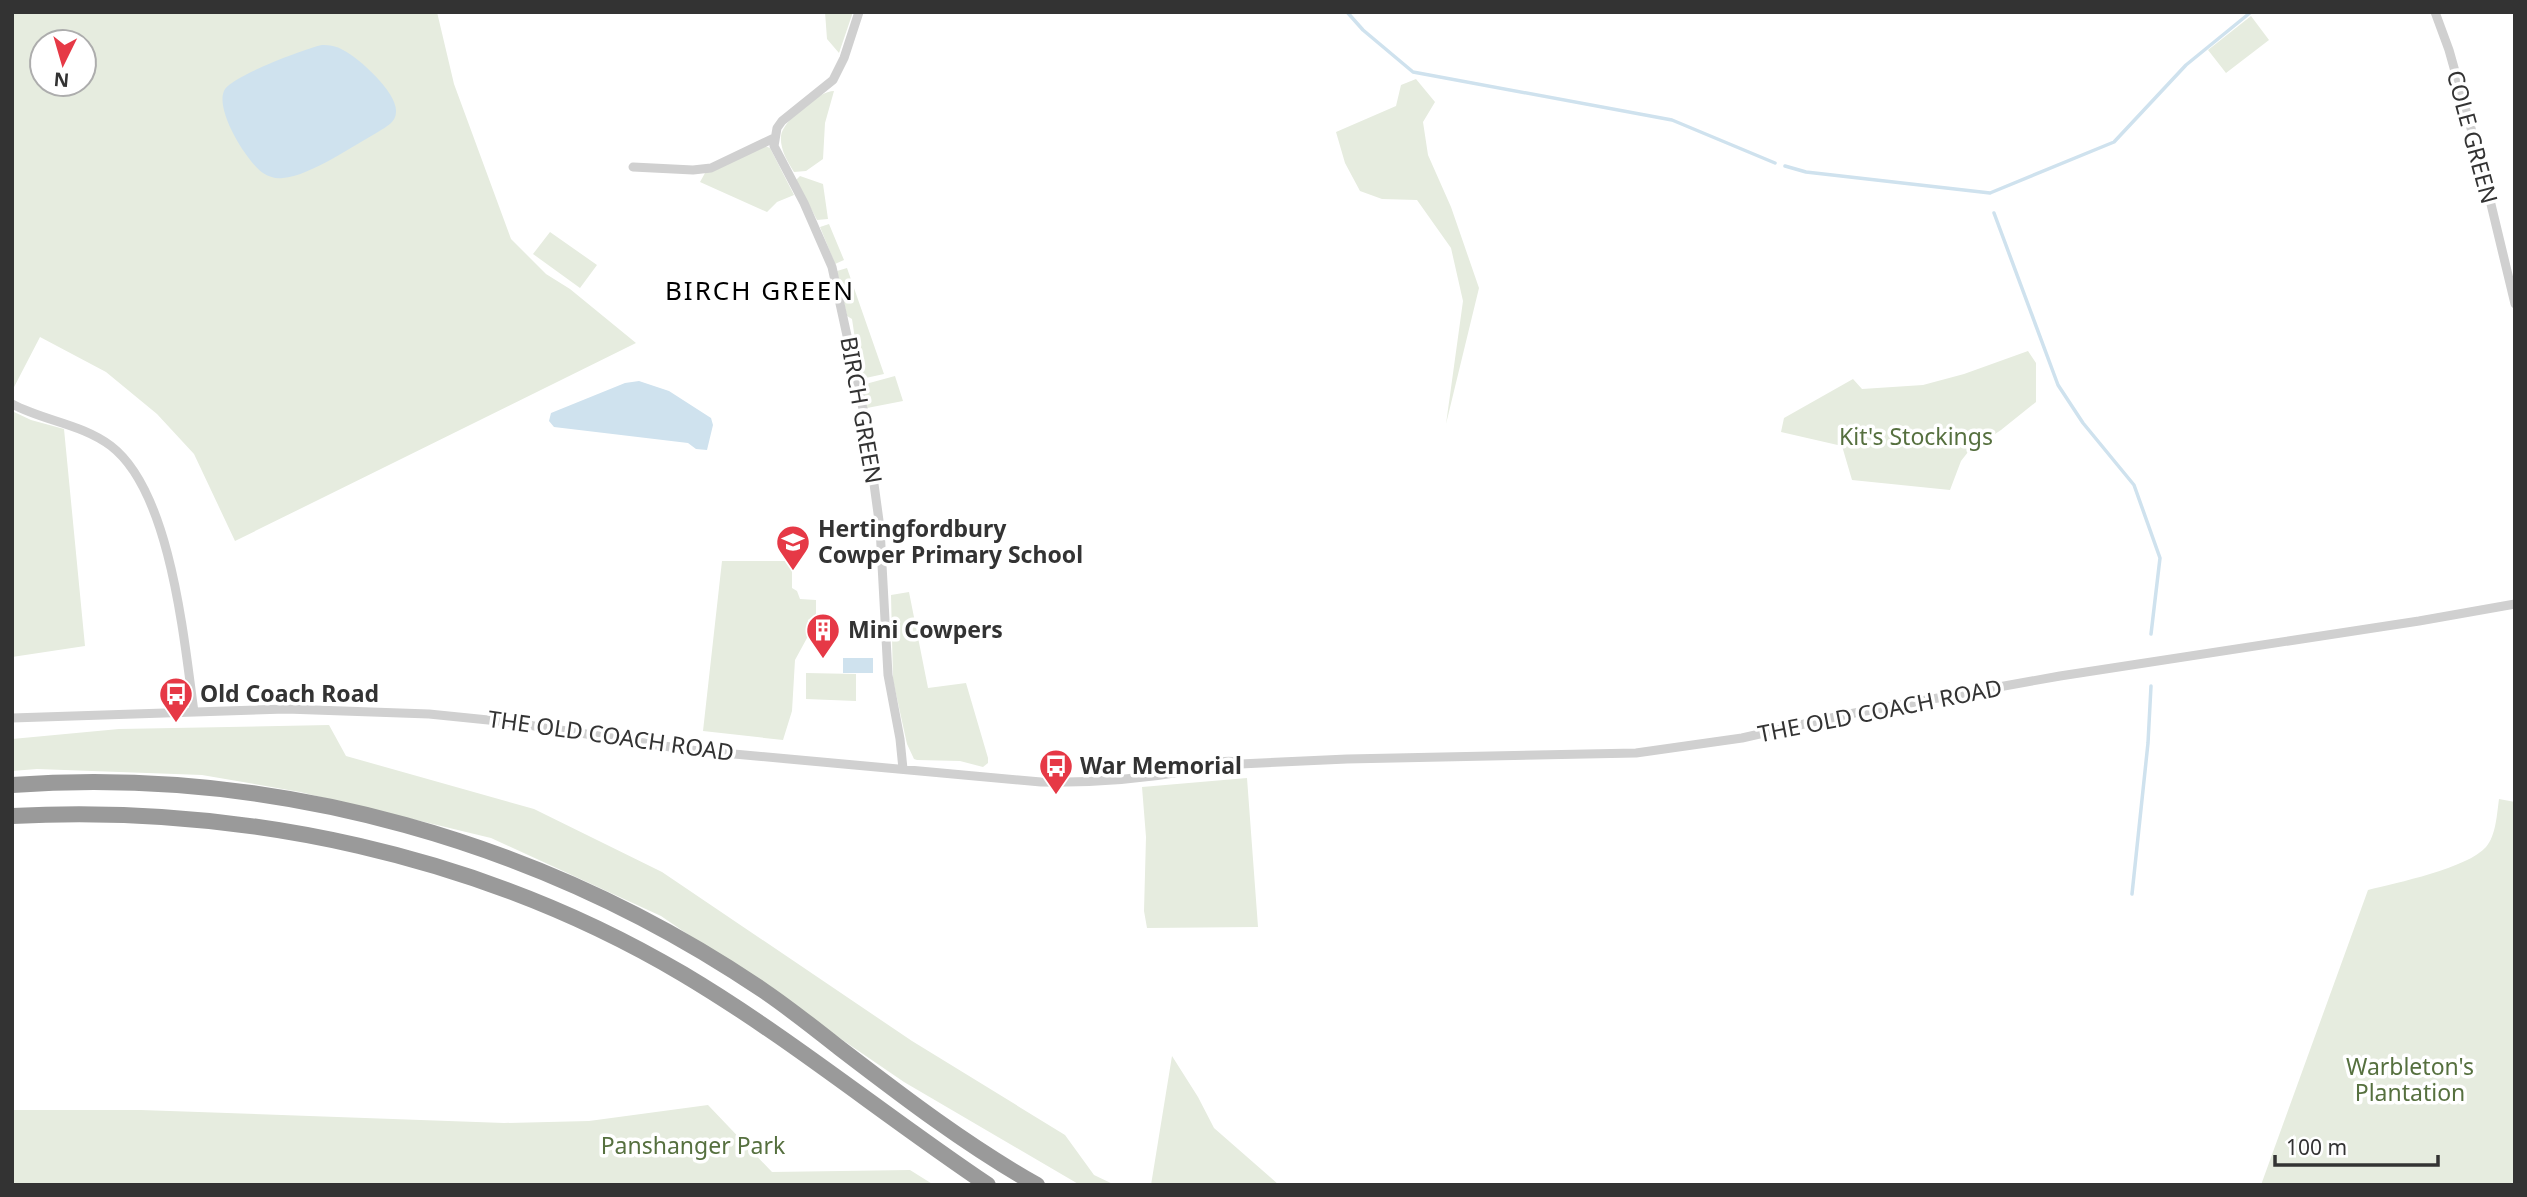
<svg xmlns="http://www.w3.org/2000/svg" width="2527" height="1197" viewBox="0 0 2527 1197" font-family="'Noto Sans',sans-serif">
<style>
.green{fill:#e6ecdf;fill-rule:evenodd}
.water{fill:#cfe2ee}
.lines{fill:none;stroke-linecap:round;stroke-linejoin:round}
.stream{stroke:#cfe2ee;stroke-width:3.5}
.street{stroke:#d0d0d0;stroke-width:9}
.highway{stroke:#9a9a9a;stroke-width:16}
.labels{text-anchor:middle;stroke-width:7;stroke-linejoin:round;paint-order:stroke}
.street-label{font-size:23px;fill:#333;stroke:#fff}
.park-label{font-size:23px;fill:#56703f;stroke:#fff}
.poi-label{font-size:23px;font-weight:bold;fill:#333;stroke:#fff;text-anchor:start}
.quarter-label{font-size:26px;letter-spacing:2px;fill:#000;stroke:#fff}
</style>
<rect width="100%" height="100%" fill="#fff"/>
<!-- green -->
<path class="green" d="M12 12H437L454 84 511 239 546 274 570 289 636 343 235 541 194 454 157 414 106 372 40 337 12 391ZM42 42H84V84H42Z
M825 12H853L839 53 827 39Z
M2251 16 2269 40 2226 73 2208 50Z
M1416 79 1435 102 1423 122 1428 155 1451 207 1479 288 1446 424 1463 301 1451 248 1417 200 1382 199 1360 191 1345 163 1336 132 1396 106 1401 85Z
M834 91 825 123 823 159 806 171 794 172C787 161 780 149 781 136 783 120 819 91 834 91Z
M763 145 770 148 794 195 777 202 767 212 700 182 705 173Z
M800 176 823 184 828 219 817 220 796 180Z
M829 224 844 260 835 264 820 227Z
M550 232 597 265 580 288 533 254Z
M847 268 884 374 861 379 852 319 847 316 837 271Z
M2028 351 2036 363V402L2001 430 1968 452 1961 461 1950 490 1852 480 1842 446 1781 432 1784 418 1853 379 1862 389 1923 385 1964 374Z
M895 376 903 401 867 408 862 385Z
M12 411 31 420 64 429 85 646 12 657Z
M722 561H792V588L797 591 800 599 816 600V614L808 620 807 638 795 660 792 711 783 740 703 731Z
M909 592 928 688 966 683 988 758V763L983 767 960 761 917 760 914 759 907 744 893 680 891 595Z
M806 673 856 674V701L806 699Z
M329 725 346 756 534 809 662 872 912 1041 1065 1135 1094 1175 1115 1185H1080L904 1082 661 916 491 838 300 792 202 775 37 769 12 771V739L119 729Z
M1247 778 1258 927 1147 928 1144 911 1146 837 1142 787Z
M2499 799 2515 802V1185H2261L2368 890C2396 883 2468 868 2486 847 2496 836 2497 813 2499 799Z
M1172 1056 1198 1097 1214 1128 1279 1185H1151Z
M708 1105 772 1172 910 1170 934 1185H12V1110H141L504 1123 589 1121Z"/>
<!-- water -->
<path class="water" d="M322 45C329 45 337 46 343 50 359 58 398 93 396 112 396 122 386 127 378 132 354 145 310 176 283 178 276 179 269 177 263 173 247 162 213 108 225 89 235 75 304 49 322 45Z
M639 381 669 391 711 418 713 425 707 450 696 449 688 443 554 427 549 421 551 413 625 383Z
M843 658H873V673H843Z"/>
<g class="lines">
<!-- stream -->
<path class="stream" d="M1347 12 1363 30 1413 72 1672 120 1775 163
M1785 166 1806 172 1990 193
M1990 193 2114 142 2186 65 2251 12
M1994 213 2058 385 2083 423 2134 485 2160 558 2151 634
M2132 894 2148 743 2151 686"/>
<!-- street -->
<path class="street" d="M859 12 844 58 833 80 782 121 777 128 774 146 804 203 832 267 865 418 880 528 888 675 900 739 903 769
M2435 12 2449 50 2483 171 2515 304
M633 167 693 170 711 168 774 138
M12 404C44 421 82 424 111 446 171 492 184 640 194 712
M12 718 286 709 429 714 508 722 690 750 1041 782C1093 783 1142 779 1193 770 1209 768 1225 756 1240 764L1347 759 1636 753 1742 738 1849 714 2060 676 2419 621 2515 604
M1208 768C1219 770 1230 771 1240 764"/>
<!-- highway -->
<path class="highway" d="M12 785C278 766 544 842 764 991 789 1008 813 1027 837 1046 901 1095 966 1145 1037 1185
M12 816C244 804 482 855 683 974 789 1037 885 1116 988 1185"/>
</g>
<!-- icons -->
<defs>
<g id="school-pin" transform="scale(1.75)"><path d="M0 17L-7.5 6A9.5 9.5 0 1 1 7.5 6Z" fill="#e63946" stroke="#fff"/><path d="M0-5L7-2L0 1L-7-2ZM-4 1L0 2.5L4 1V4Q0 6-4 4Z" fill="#fff"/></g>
<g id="building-pin" transform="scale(1.75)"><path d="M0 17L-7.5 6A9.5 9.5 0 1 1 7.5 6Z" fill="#e63946" stroke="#fff"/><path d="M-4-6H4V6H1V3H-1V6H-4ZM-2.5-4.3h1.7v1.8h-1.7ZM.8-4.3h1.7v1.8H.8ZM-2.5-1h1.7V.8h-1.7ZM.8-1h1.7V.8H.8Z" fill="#fff"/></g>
<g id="bus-pin" transform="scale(1.75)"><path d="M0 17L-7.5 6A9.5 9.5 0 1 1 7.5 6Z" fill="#e63946" stroke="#fff"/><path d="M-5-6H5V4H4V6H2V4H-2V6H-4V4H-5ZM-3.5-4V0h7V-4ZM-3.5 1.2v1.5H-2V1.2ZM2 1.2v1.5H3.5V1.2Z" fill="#fff"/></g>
</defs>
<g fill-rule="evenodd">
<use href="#school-pin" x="793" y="542"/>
<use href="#building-pin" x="823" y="630"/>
<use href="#bus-pin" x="176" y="694"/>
<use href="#bus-pin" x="1056" y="766"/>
</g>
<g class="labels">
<!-- street labels -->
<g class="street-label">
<text transform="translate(2472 137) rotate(75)" y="8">COLE GREEN</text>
<text transform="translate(861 410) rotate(80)" y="8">BIRCH GREEN</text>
<text transform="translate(1880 711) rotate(-11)" y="8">THE OLD COACH ROAD</text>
<text transform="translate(611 736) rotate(8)" y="8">THE OLD COACH ROAD</text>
</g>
<!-- park labels -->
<g class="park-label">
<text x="1916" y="445">Kit's Stockings</text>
<text x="2410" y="1075">Warbleton's<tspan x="2410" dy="26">Plantation</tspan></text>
<text x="693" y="1154">Panshanger Park</text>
</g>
<!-- poi labels -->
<g class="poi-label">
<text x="818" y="537">Hertingfordbury<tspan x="818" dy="26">Cowper Primary School</tspan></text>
<text x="848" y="638">Mini Cowpers</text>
<text x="200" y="702">Old Coach Road</text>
<text x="1080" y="774">War Memorial</text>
</g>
<!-- quarter labels -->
<g class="quarter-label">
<text x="760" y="300">BIRCH GREEN</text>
</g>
</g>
<!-- border -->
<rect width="2527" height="1197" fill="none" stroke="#333333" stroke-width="28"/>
<!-- north arrow -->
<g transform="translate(63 63) rotate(185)"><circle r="33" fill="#ffffff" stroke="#adadad" stroke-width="2"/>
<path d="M0-5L12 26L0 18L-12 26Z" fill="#e63946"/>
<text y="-10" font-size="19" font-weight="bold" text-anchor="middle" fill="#333333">N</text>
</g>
<!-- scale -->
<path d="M2275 1155v10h163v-10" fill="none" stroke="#333333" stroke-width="3.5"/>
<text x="2286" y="1155" font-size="21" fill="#333333" stroke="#ffffff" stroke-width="5" paint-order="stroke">100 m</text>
</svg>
